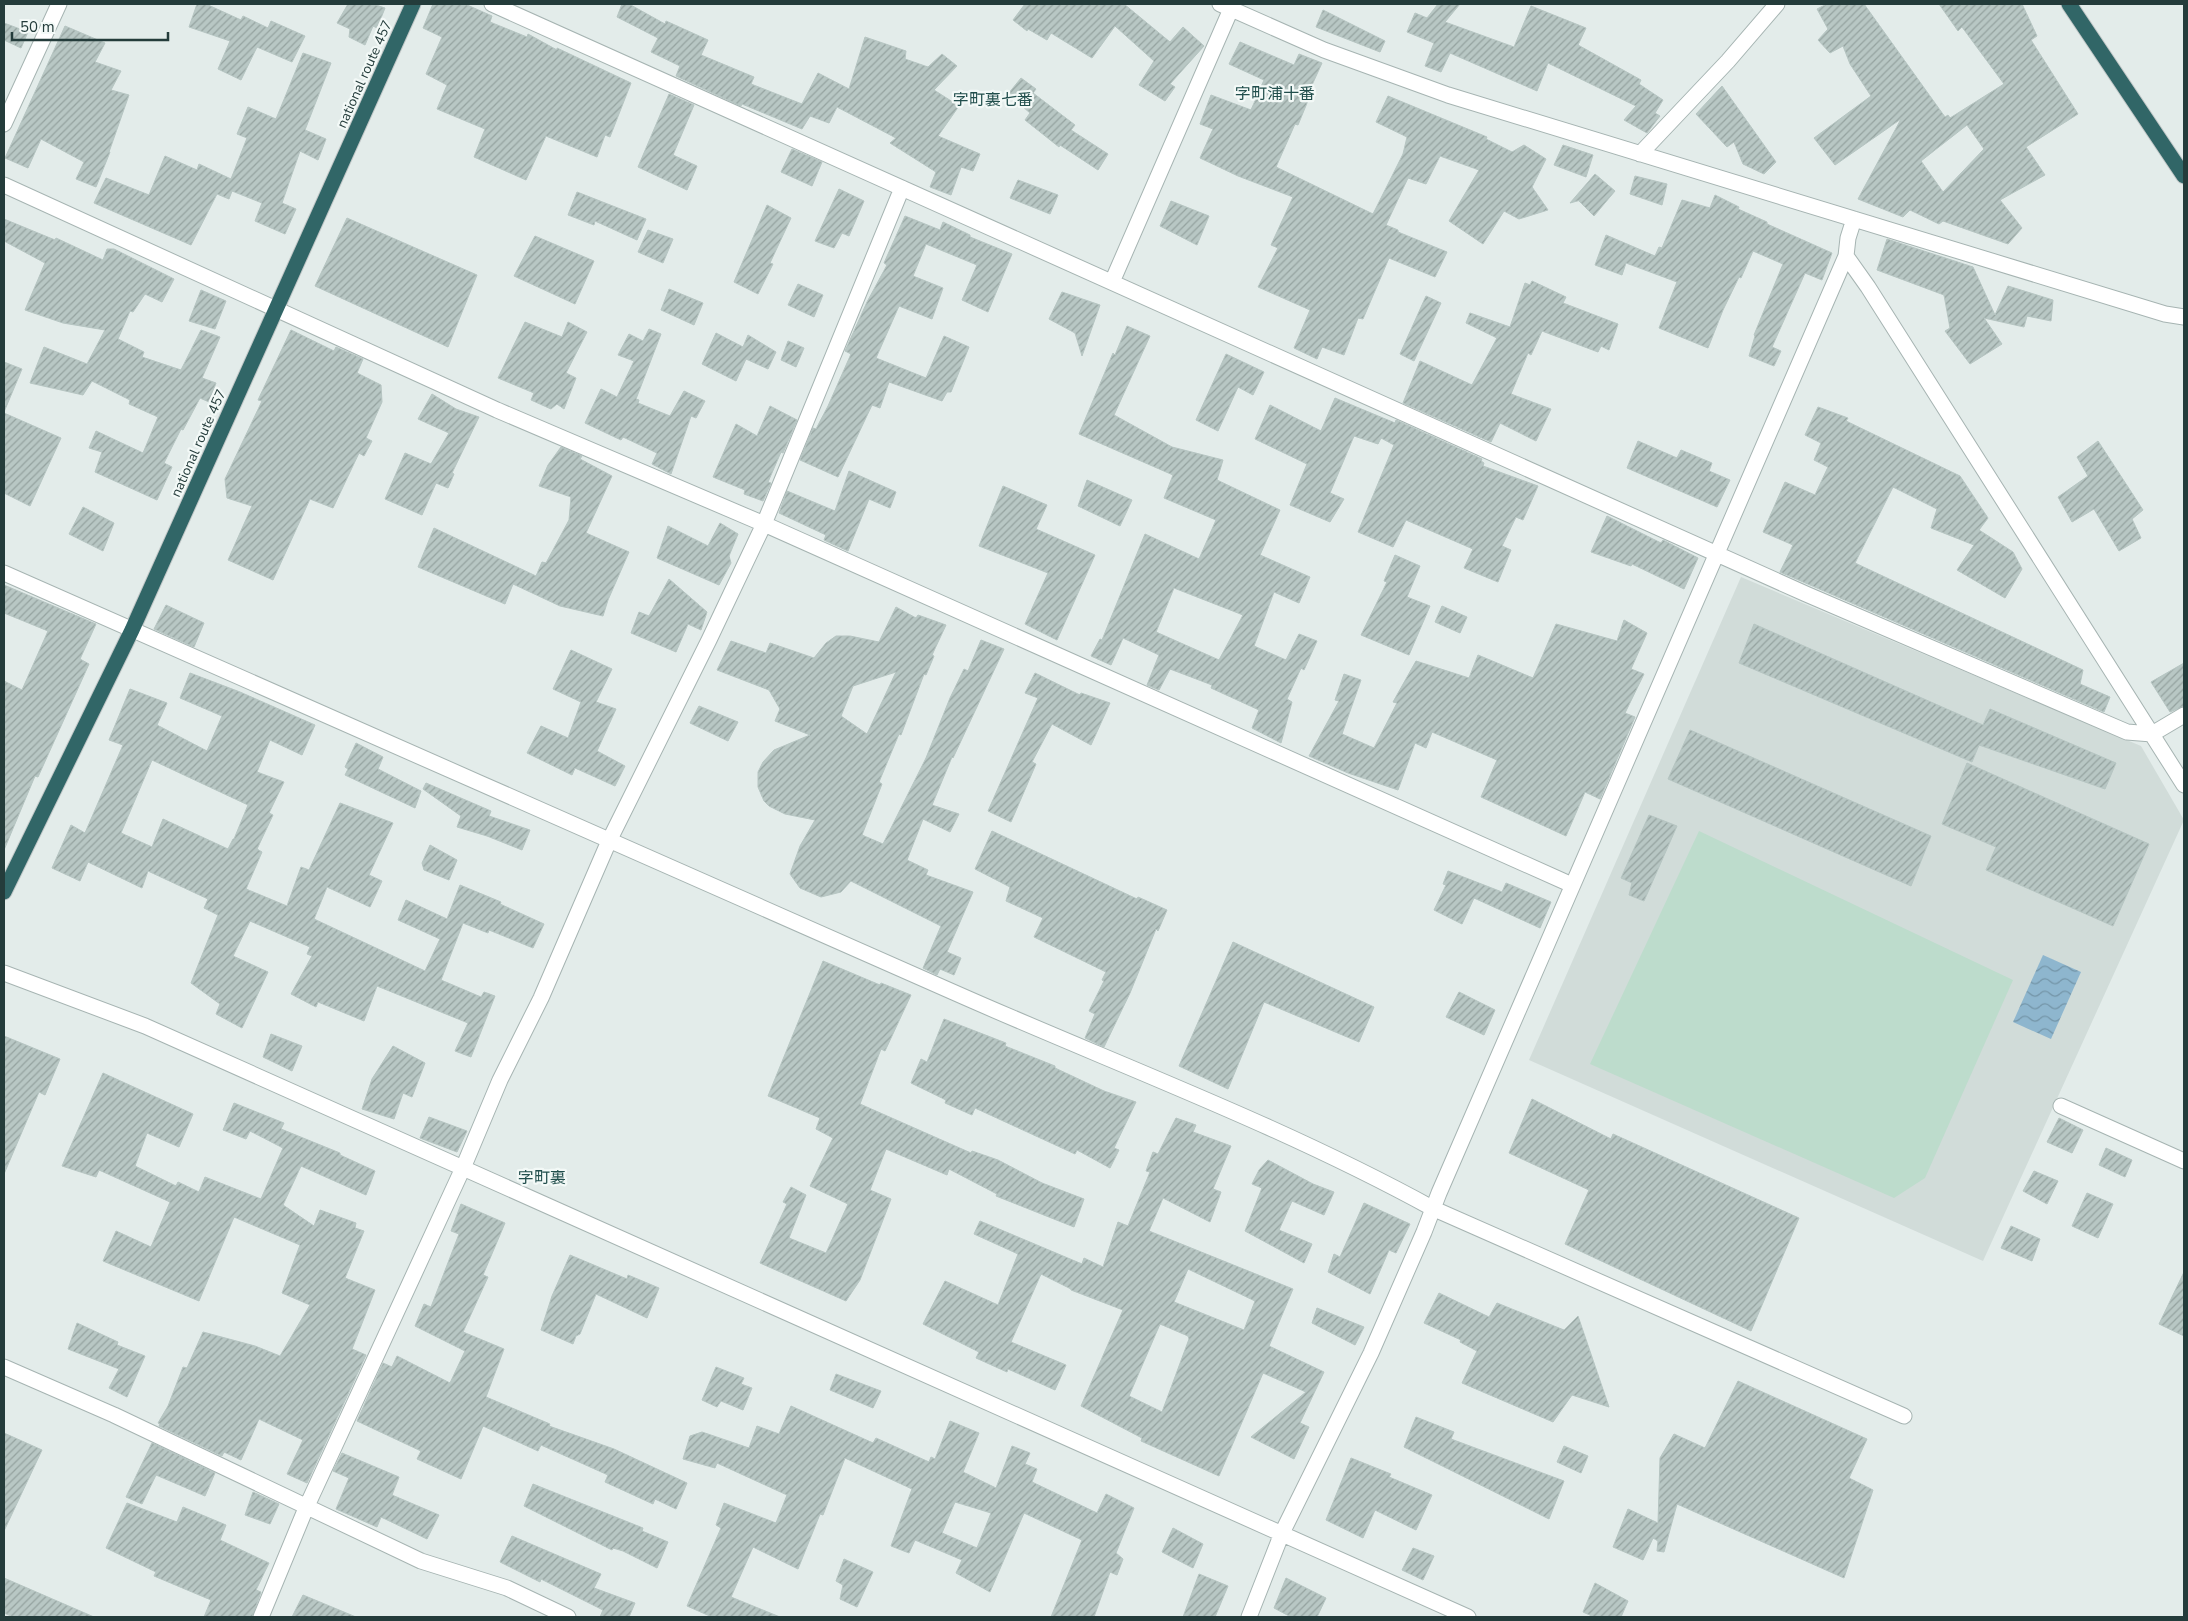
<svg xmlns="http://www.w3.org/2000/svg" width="2188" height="1621" viewBox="0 0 2188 1621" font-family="'Nunito Sans','Noto Sans JP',sans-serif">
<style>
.built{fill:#d1dcd9}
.green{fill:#bddccc}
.water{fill:url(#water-waves)}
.building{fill:url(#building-hatch);stroke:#b6c5c2;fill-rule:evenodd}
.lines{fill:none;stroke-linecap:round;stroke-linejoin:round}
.minor-casing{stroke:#a6b4b2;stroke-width:17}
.highway-casing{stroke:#c2c8c8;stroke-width:17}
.minor{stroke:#fff;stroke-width:15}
.highway{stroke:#316667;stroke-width:15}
.labels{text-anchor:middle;stroke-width:4.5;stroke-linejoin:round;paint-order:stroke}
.street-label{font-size:14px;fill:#243c3b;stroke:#f3f9f7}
.quarter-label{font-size:16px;fill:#214e4c;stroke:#f3f9f7}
</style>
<defs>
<pattern id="water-waves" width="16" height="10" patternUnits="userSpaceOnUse" patternTransform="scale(1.25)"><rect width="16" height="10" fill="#8eb6ce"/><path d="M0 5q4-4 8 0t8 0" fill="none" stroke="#7495a8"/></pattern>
<pattern id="building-hatch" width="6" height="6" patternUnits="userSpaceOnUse" patternTransform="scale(1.25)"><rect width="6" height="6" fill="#b8c7c4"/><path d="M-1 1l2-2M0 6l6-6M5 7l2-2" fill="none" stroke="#95a3a0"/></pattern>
</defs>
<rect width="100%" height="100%" fill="#e3ecea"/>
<!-- built -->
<path class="built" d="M1741 577 2141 746 2184 820 1983 1261 1529 1060Z"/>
<!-- green -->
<path class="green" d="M1699 831 2013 980 1925 1178 1894 1198 1590 1064Z"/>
<!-- water -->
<path class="water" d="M2043 955 2081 972 2051 1039 2013 1022Z"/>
<!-- building -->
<path class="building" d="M197 4H206L241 20 243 16 268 28 271 21 305 36 292 62 257 47 241 80 218 69 230 41 189 27Z
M348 4H373L385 8 377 28 373 26 365 45 349 37 350 29 337 23Z
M433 4H465L492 16 490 22 527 37 528 34 557 50V48L631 83 610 137 605 135 597 157 546 136 526 180 474 157 485 129 437 109 447 85 426 74 442 37 423 28Z
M622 4H629L665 24 666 21 708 40 701 55 754 77 751 84 802 104 818 73 849 89 865 37 906 51 905 59 928 67 942 54 957 66 934 90 959 106 938 136 980 154 973 171 961 167 951 195 930 187 936 172 890 143 896 138 837 107 829 123 810 116 802 129 742 104 741 106 676 76 680 66 651 52 658 38 617 17Z
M1025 4H1124L1170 42 1183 27 1204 46 1170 84 1175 87 1165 101 1139 85 1154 61 1115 26 1092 58 1051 33 1047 40 1028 29 1027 31 1013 20Z
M1438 4H1460L1445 22 1514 47 1531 6 1586 28 1578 45 1641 80 1639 84 1663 100 1655 113 1660 116 1647 133 1624 120 1636 106 1548 63 1537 91 1450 53 1441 72 1425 66 1434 43 1407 32 1415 13 1427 18Z
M1827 4H1864L1945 117 1948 115 1950 118 2004 84 1962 27 1958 31 1939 4H2022L2037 36 2031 40 2078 114 2026 147 2045 175 2000 200 2022 228 2008 244 1943 221 1939 224 1910 210 1903 217 1858 199 1901 119 1835 165 1814 138 1871 96 1850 64 1843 46 1830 53 1818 40 1828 29 1817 9ZM1967 125 1984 149 1943 192 1921 161Z
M1323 10 1385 41 1380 52 1316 27Z
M4 23 28 32 21 48 4 40Z
M65 26 105 43 95 62 121 71 111 90 129 95 109 152H110L96 187 76 179 84 162 41 139 28 168 5 158Z
M1240 42 1294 65 1299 54 1322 63 1312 85 1314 86 1298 125 1295 124 1276 167 1373 214 1403 154 1407 137 1376 122 1388 96 1487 137 1486 139 1512 152 1524 145 1546 159 1532 187 1548 210 1519 219 1504 211 1483 244 1449 221 1479 170 1440 156 1426 184 1408 178 1386 225 1398 230V232L1447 252 1435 277 1389 258 1363 319 1358 318 1344 355 1322 347 1317 359 1294 348 1310 310 1258 287 1278 248 1271 245 1293 197 1238 176 1200 158 1213 129 1200 124 1211 95 1251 110 1264 80 1229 64Z
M303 53 331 63 305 130 326 139 318 160 300 151 282 203 296 209 285 234 255 221 262 203 232 191 229 199 217 194 191 245 94 203 106 178 149 195 165 156 197 170 199 164 231 179 247 138 237 134 248 107 276 119Z
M1021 78 1036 89 1033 93 1075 125 1071 130 1108 154 1098 170 1060 145 1059 147 1025 120 1030 113 1008 94Z
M1722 86 1776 162 1764 174 1743 164 1734 142 1727 147 1696 114Z
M669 94 694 105 673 155 697 166 687 190 638 167Z
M1563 145 1593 155 1586 177 1554 165Z
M792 149 822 162 812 186 781 172Z
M1595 174 1615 191 1594 216 1579 201 1581 200 1570 203Z
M1635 176 1667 184 1662 205 1630 194Z
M1018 180 1058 195 1050 214 1010 198Z
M839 189 864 201 849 236 842 233 834 248 815 241Z
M577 192 646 219 637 240 595 221 594 225 568 215Z
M1715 195 1739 207 1738 209 1767 222V224L1832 253 1822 280 1805 273 1772 347 1781 351 1774 366 1749 356 1755 336 1754 335 1783 264 1753 251 1741 278 1739 277 1723 310 1708 348 1659 328 1677 282 1626 263 1622 275 1595 265 1606 235 1655 256 1659 247 1662 248 1682 200 1710 208Z
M1171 201 1209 216 1197 245 1160 226Z
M767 205 791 218 770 263 773 264 758 294 734 282Z
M905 216 940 230 943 222 970 235V237L1012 254 988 312 962 300 977 265 926 244 913 276 943 288 932 319 899 306 876 358 926 378 944 336 969 347 951 392H947L942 401 889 382 880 408 872 405 838 477 800 460 813 428 816 429 828 406 851 354 845 351 867 302 887 265 884 263Z
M347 218 477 275 448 347 315 286Z
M4 219 55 240 56 238 103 260 107 249H114L174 279 162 302 145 294 133 312 130 311 118 339 144 352 142 357 181 370 201 330 220 337 202 378 216 383 209 402 200 398 183 430 181 429 164 463 172 467 157 500 95 472 102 452 89 448 96 431 143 453 158 417 129 404 130 400 92 381 83 395 30 383 44 347 87 364 105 330 63 323 25 310 45 263 4 241Z
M648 230 673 239 663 263 638 252Z
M535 236 594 261 575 304 514 276Z
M1887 239 1973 267 1995 315 2008 286 2053 300 2051 321 2027 316 2024 327 1984 318 2002 344 1970 364 1945 331 1950 328 1944 295 1877 270Z
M1532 281 1566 297 1563 303 1618 324 1609 350 1601 346 1598 352 1542 331 1531 355 1528 353 1511 394 1551 409 1536 441 1500 423 1491 442 1403 403 1420 361 1472 385 1497 338 1466 323 1470 313 1510 327 1525 283 1530 285Z
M798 284 823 295 814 317 788 305Z
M669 289 703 303 694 325 661 310Z
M201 290 226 301 215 329 189 321Z
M1062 292 1100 305 1082 356 1075 333 1049 319Z
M1426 296 1441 303 1414 361 1400 354Z
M525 322 562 337 568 322 587 332 566 373 576 378 564 409 557 404 551 409 531 400 534 393 498 378Z
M1127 326 1150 336 1114 415 1172 447 1223 460 1217 480 1280 510 1260 555 1310 577 1299 603 1274 592 1254 646 1286 660 1299 634 1317 641 1304 670 1301 668 1287 699 1292 702 1281 743 1252 728 1259 710 1211 688 1212 685 1170 669 1159 690 1147 685 1159 655 1123 638 1111 665 1091 656 1100 639 1102 640 1145 534 1199 559 1216 520 1164 498 1173 475 1079 434 1113 353 1115 355ZM1174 588 1243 615 1219 660 1156 632Z
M649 329 661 334 636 399 639 400 638 403 670 416 684 391 705 401 696 418 691 416 671 474 652 464 657 453 623 437 621 440 585 423 601 389 617 397 634 361 618 355 629 334 643 341Z
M291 330 334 351 336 347 363 359 357 373 381 385 382 402 366 438 372 441 364 456 359 453 333 508 310 499 273 580 228 560 252 506 227 498 225 479 262 401 258 400Z
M716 333 743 347 748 335 776 352 768 369 746 359 736 381 702 364Z
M788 341 804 348 796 367 781 360Z
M1226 354 1264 372 1253 395 1238 387 1218 431 1196 420Z
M4 362 22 369 4 412Z
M432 394 456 409 479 417 452 473 454 474 448 488 436 483 422 515 385 499 405 453 431 464 449 433 418 419Z
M1335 398 1395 423 1396 420 1482 459 1481 461 1484 463 1483 466 1538 486 1523 520 1516 517 1502 546 1511 550 1498 582 1464 568 1473 549 1406 520 1393 547 1358 532 1394 445 1381 438 1378 444 1354 436 1330 493 1344 499 1330 522 1290 505 1307 464 1255 439 1270 405 1321 431Z
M770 406 797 420 783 453 781 452 768 482 771 483 763 501 744 494 745 490 713 477 736 424 757 436Z
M1818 407 1848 418 1846 421 1960 476 1988 518 1979 530 2013 552 2022 569 2005 598 1957 570 1974 545 1931 528 1937 509 1893 487 1855 563 2083 670 2080 684 2110 697 2104 712 1780 572 1793 545 1763 532 1785 482 1815 495 1828 467 1814 460 1821 443 1805 435Z
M4 413 61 438 30 506 4 493Z
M1638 441 1677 458 1681 450 1712 463 1709 471 1730 480 1717 507 1627 468Z
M2098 441 2143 510 2132 519 2141 538 2119 551 2094 509 2072 522 2058 497 2088 476 2077 457Z
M561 447 582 456 580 459 612 476 586 533 629 552 608 600 603 616 560 606 513 584 505 604 418 567 434 528 536 576 542 562 546 563 569 520 571 497 539 486 548 465Z
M849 471 896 492 890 508 869 499 848 551 824 540 826 535 779 513 787 491 835 511Z
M1087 480 1132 500 1120 526 1078 506Z
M1003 486 1047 505 1036 529 1095 555 1057 640 1025 624 1048 573 979 546Z
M83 507 114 523 103 551 69 534Z
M1607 516 1661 543 1663 540 1698 558 1684 589 1632 564 1631 566 1591 552Z
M720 523 738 534 729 556 731 563 719 585 657 558 668 526 708 546Z
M1395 555 1420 566 1407 597 1430 606 1409 655 1361 635 1387 582 1384 581Z
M669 579 707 612 701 630 688 624 676 652 631 633 639 612 649 616Z
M4 585 96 624 80 659 89 664 38 777 35 776 4 850V681L22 690 48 631 4 613Z
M166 605 204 623 194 647 154 629Z
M1442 606 1467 617 1460 633 1435 622Z
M896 607 916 618 918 615 946 625 932 655 934 656 926 675 924 674 901 735 899 734 879 782 882 784 862 835 883 844 926 758 950 698 964 669 968 671 981 640 1004 649 953 758 952 757 932 805 959 814 950 832 923 819 907 860 928 870 926 875 973 892 947 952 961 958 954 975 940 969 937 975 923 968 941 926 851 881 841 892 821 897 800 888 790 874 800 846 815 820 785 814 769 806 764 801 758 787V772L763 762 774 750 810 735 775 721 780 709 769 690 717 670 731 641 766 653 770 643 814 658 826 643 836 636H850L879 642ZM896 672 867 734 841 716 853 686Z
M1624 620 1647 633 1631 669 1644 674 1625 713 1635 717 1600 799 1585 792 1566 836 1481 797 1497 760 1432 732 1426 748 1415 743 1398 790 1348 773 1309 756 1339 701 1335 700 1344 674 1361 680 1342 734 1374 748 1397 703 1393 702 1416 661 1469 678 1478 655 1533 678 1556 624 1617 641Z
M1754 624 1983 725 1990 709 2116 763 2105 789 1979 745 1972 762 1739 663Z
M571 650 612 669 596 702 616 709 597 751 625 766 615 786 575 768 572 775 527 753 541 726 568 738 581 702 553 689Z
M2184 663V706L2170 712 2151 682Z
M190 673 240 692 315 725 302 755 270 740 257 772 284 782 269 813 273 815 257 849 262 852 246 889 287 906 301 867 309 870 340 803 393 823 369 875 382 881 370 907 327 887 314 919 425 971 440 939 398 920 406 900 447 919 460 885 501 902 500 904 544 924 533 948 489 930 488 933 463 923 441 980 481 997 484 992 495 996 471 1057 455 1051 468 1023 377 986 364 1021 318 1002 316 1007 291 994 312 956 307 954 310 947 250 921 233 956 268 972 242 1028 216 1014 220 1004 191 983 218 915 204 908 208 899 148 871 142 888 88 862 80 881 52 868 71 825 85 833 123 745 109 740 130 689 167 703 157 725 207 751 222 716 180 698ZM152 760 248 805 234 839H233L228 849 163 819 152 847 121 833Z
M1035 673 1080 695 1081 693 1110 703 1091 745 1052 724 1032 762 1036 764 1011 822 988 811 1038 698 1025 693Z
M699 706 738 722 728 741 690 723Z
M1690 730 1931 836 1911 886 1668 779Z
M356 743 383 757 378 769 421 791 415 808 345 775 348 769 345 767Z
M1967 763 2149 844 2113 926 1986 870 1996 847 1942 824Z
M426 783 491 811 489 816 530 830 522 850 487 836 457 827 461 816 423 789Z
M1649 815 1677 826 1644 901 1629 895 1632 883 1621 878Z
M992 831 1137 899 1138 897 1167 910 1158 931 1156 929 1130 993 1104 1047 1085 1038 1095 1014 1089 1011 1104 981 1102 980 1106 972 1034 937 1043 918 1006 901 1010 887 975 869Z
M430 845 457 860 449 880 424 870 422 863Z
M1448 871 1502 892 1506 883 1551 902 1540 928 1474 898 1462 924 1434 910 1446 885 1443 884Z
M1233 942 1374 1007 1359 1042 1264 1002 1228 1089 1179 1066Z
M823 961 880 985 881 983 911 995 885 1051 881 1049 860 1104 971 1153 972 1151 998 1160 1042 1183 1084 1199 1074 1227 996 1196 997 1194 949 1169 947 1175 886 1149 870 1190 891 1199 860 1280 846 1301 760 1263 787 1204 783 1202 791 1187 806 1195 789 1238 826 1253 848 1204 810 1186 833 1138 816 1129 820 1118 768 1096Z
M1459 992 1495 1010 1484 1035 1446 1017Z
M944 1019 1006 1043 1005 1046 1055 1066V1068L1104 1091 1136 1102 1114 1148 1119 1150 1110 1168 1077 1150 1075 1154 975 1108 972 1115 945 1103 946 1100 911 1083 921 1059 927 1062Z
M271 1034 302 1046 292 1071 263 1057Z
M4 1036 60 1059 45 1095 39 1092 4 1174Z
M393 1046 425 1063 412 1097 403 1093 394 1119 362 1109 372 1079Z
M103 1073 193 1114 179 1147 147 1133 135 1166 176 1186 178 1182 199 1192 205 1177 261 1199 283 1148 250 1131 246 1139 223 1130 234 1103 284 1123 281 1129 340 1153V1155L375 1171 366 1195 301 1166 283 1205 314 1226 320 1210 356 1223 355 1228 364 1231 345 1278 375 1290 352 1349 366 1355 307 1483 287 1474 303 1440 259 1419 241 1460 224 1452 222 1456 159 1426 160 1424 158 1423 168 1406 183 1367 187 1368 203 1332 255 1346 280 1356 310 1305 282 1293 300 1245 234 1217 199 1301 103 1261 116 1231 151 1247 170 1202 99 1170 96 1177 62 1166Z
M1532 1099 1611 1139 1613 1134 1799 1218 1751 1331 1565 1244 1589 1190 1509 1153Z
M429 1117 467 1131 457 1152 420 1138Z
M1176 1118 1196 1125 1193 1132 1231 1146 1213 1189 1221 1192 1210 1222 1163 1198 1149 1231 1293 1289 1269 1346 1324 1372 1300 1423 1309 1427 1294 1459 1251 1437 1306 1392 1263 1373 1219 1476 1141 1441 1142 1438 1081 1406 1123 1310 1071 1290V1289L1041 1274 1011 1342 1066 1365 1055 1390 1008 1369 1007 1372 976 1358 979 1352 923 1324 945 1281 998 1305 1018 1254 974 1234 980 1221 1082 1264 1084 1258 1103 1267 1118 1222 1128 1226 1150 1172 1146 1171 1153 1152 1158 1154ZM1188 1269 1255 1301 1244 1330 1174 1302ZM1160 1324 1188 1336 1189 1339 1162 1412 1129 1396Z
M2059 1118 2083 1130 2072 1153 2047 1142Z
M2106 1148 2132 1160 2125 1177 2099 1165Z
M1268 1160 1313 1184 1334 1192 1324 1215 1292 1201 1279 1230 1312 1244 1304 1263 1245 1231 1262 1188 1252 1184 1259 1170Z
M2034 1171 2058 1181 2047 1204 2023 1191Z
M2087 1193 2113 1204 2098 1238 2072 1226Z
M1364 1203 1410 1224 1396 1253 1389 1250 1370 1294 1328 1272 1334 1254 1340 1257Z
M461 1204 505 1223 483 1275 488 1277 463 1332 504 1349 486 1397 550 1424 549 1426 614 1449 687 1483 676 1509 655 1499 653 1504 605 1482 608 1475 541 1445 538 1451 483 1426 461 1479 417 1459 421 1451 357 1421 383 1363 392 1367 397 1356 450 1383 465 1351 415 1326 424 1304 431 1307 459 1234 451 1231Z
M2011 1226 2040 1239 2032 1261 2001 1248Z
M570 1255 627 1279 628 1275 659 1288 647 1318 596 1294 580 1334 576 1336 573 1344 541 1330 552 1296Z
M2184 1272V1336L2159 1324Z
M1439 1293 1489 1317 1497 1303 1564 1330 1578 1316 1609 1407 1572 1395 1553 1422 1462 1383 1477 1351 1460 1342 1461 1340 1424 1323Z
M1317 1308 1364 1327 1355 1345 1312 1323Z
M77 1323 118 1342 117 1345 145 1356 127 1397 109 1388 119 1369 68 1349Z
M716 1367 744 1378 741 1384 752 1388 743 1410 721 1401 717 1407 702 1400Z
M836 1374 881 1391 873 1408 830 1390Z
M1738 1381 1867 1439 1849 1478 1873 1490 1844 1578 1677 1504 1664 1552 1657 1551 1658 1541 1653 1538 1643 1560 1613 1547 1628 1509 1658 1523 1660 1458 1674 1434 1705 1448Z
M791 1406 873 1443 876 1438 929 1462 931 1457 935 1459 950 1421 979 1433 963 1472 996 1488 1012 1446 1030 1453 1025 1464 1037 1469 1032 1482 1097 1513 1106 1494 1134 1508 1116 1553 1123 1559 1117 1575 1110 1572 1094 1617H1051L1082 1540 1024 1513 990 1592 956 1573 962 1560 915 1540 909 1553 891 1546 912 1489 845 1458 823 1515 820 1514 798 1569 753 1547 731 1597 780 1617H712L687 1606 721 1528 716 1525 724 1503 776 1523 787 1495 717 1463 715 1468 683 1459 690 1436 702 1432 749 1448 757 1426 779 1434ZM955 1502 991 1513 977 1548 942 1533Z
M1416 1417 1454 1432 1451 1439 1564 1481 1549 1519 1404 1447Z
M4 1433 42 1450 4 1531Z
M152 1443 215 1473 205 1496 156 1475 142 1504 126 1497Z
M1564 1446 1588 1456 1581 1473 1557 1462Z
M342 1453 399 1477 392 1495 439 1515 427 1539 381 1517 377 1527 336 1509 349 1478 333 1471Z
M1351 1458 1391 1474 1389 1477 1432 1495 1416 1530 1375 1510 1363 1538 1326 1520Z
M533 1484 643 1528 642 1531 668 1542 657 1568 623 1551 613 1548 612 1550 524 1506Z
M253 1492 279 1504 270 1524 245 1515Z
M127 1503 177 1522 183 1507 226 1525 220 1540 269 1563 256 1590 261 1592 252 1617H204L211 1600 154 1576 156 1572 106 1548Z
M1173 1528 1203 1544 1193 1568 1162 1552Z
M512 1536 601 1574 594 1588 635 1603 629 1617H600L603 1610 541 1579 540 1582 500 1562Z
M1413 1548 1434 1556 1423 1580 1402 1570Z
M844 1559 873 1572 857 1607 840 1599 843 1585 836 1581Z
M1199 1574 1228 1586 1215 1617H1183Z
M4 1578 94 1617H13L4 1613Z
M1286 1578 1326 1598 1317 1617H1291L1274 1608Z
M1595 1583 1628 1601 1621 1617H1594L1583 1612Z
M303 1595 356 1617H292Z"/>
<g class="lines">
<!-- minor casing -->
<g class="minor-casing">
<path id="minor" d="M492 4 1806 594 2127 732 2152 734 2184 715
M1220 4 1324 50 1448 95 2165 314 2184 317
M4 124 59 4
M1640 154 1728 61 1777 4
M4 185 497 410 764 524 1572 885
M1846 256 1868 287 2184 785
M1112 282 1231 9
M4 573C320 713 637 852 953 992 1113 1063 1279 1124 1432 1208L1904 1416
M4 973 145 1026 1468 1617
M2061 1106 2184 1161
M4 1367 114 1415 421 1561 507 1588 568 1617
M261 1617 306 1508 463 1168 500 1080 541 998 609 841 709 640 764 524 902 188
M1249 1617 1282 1533 1371 1353 1424 1232 1439 1193 1846 256 1848 238 1854 219"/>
</g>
<!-- highway casing -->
<g class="highway-casing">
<path id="highway" d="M2069 4 2184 176
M4 892 132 630 413 4"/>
</g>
<!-- minor -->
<use href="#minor" class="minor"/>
<!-- highway -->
<use href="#highway" class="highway"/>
</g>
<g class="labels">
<!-- street labels -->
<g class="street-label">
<text transform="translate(364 74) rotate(-66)" y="5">national route 457</text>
<text transform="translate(198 443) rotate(-66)" y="5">national route 457</text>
</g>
<!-- quarter labels -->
<g class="quarter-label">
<text x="1275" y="99">字町浦十番</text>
<text x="993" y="105">字町裏七番</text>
<text x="542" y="1183">字町裏</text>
</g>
</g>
<!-- border -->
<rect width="2188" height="1621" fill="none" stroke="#243c3b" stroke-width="10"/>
<!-- scale -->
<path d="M12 32v8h156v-8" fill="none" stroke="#243c3b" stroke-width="2.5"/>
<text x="20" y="32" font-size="15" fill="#243c3b" stroke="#f3f9f7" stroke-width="4" paint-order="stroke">50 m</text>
</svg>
